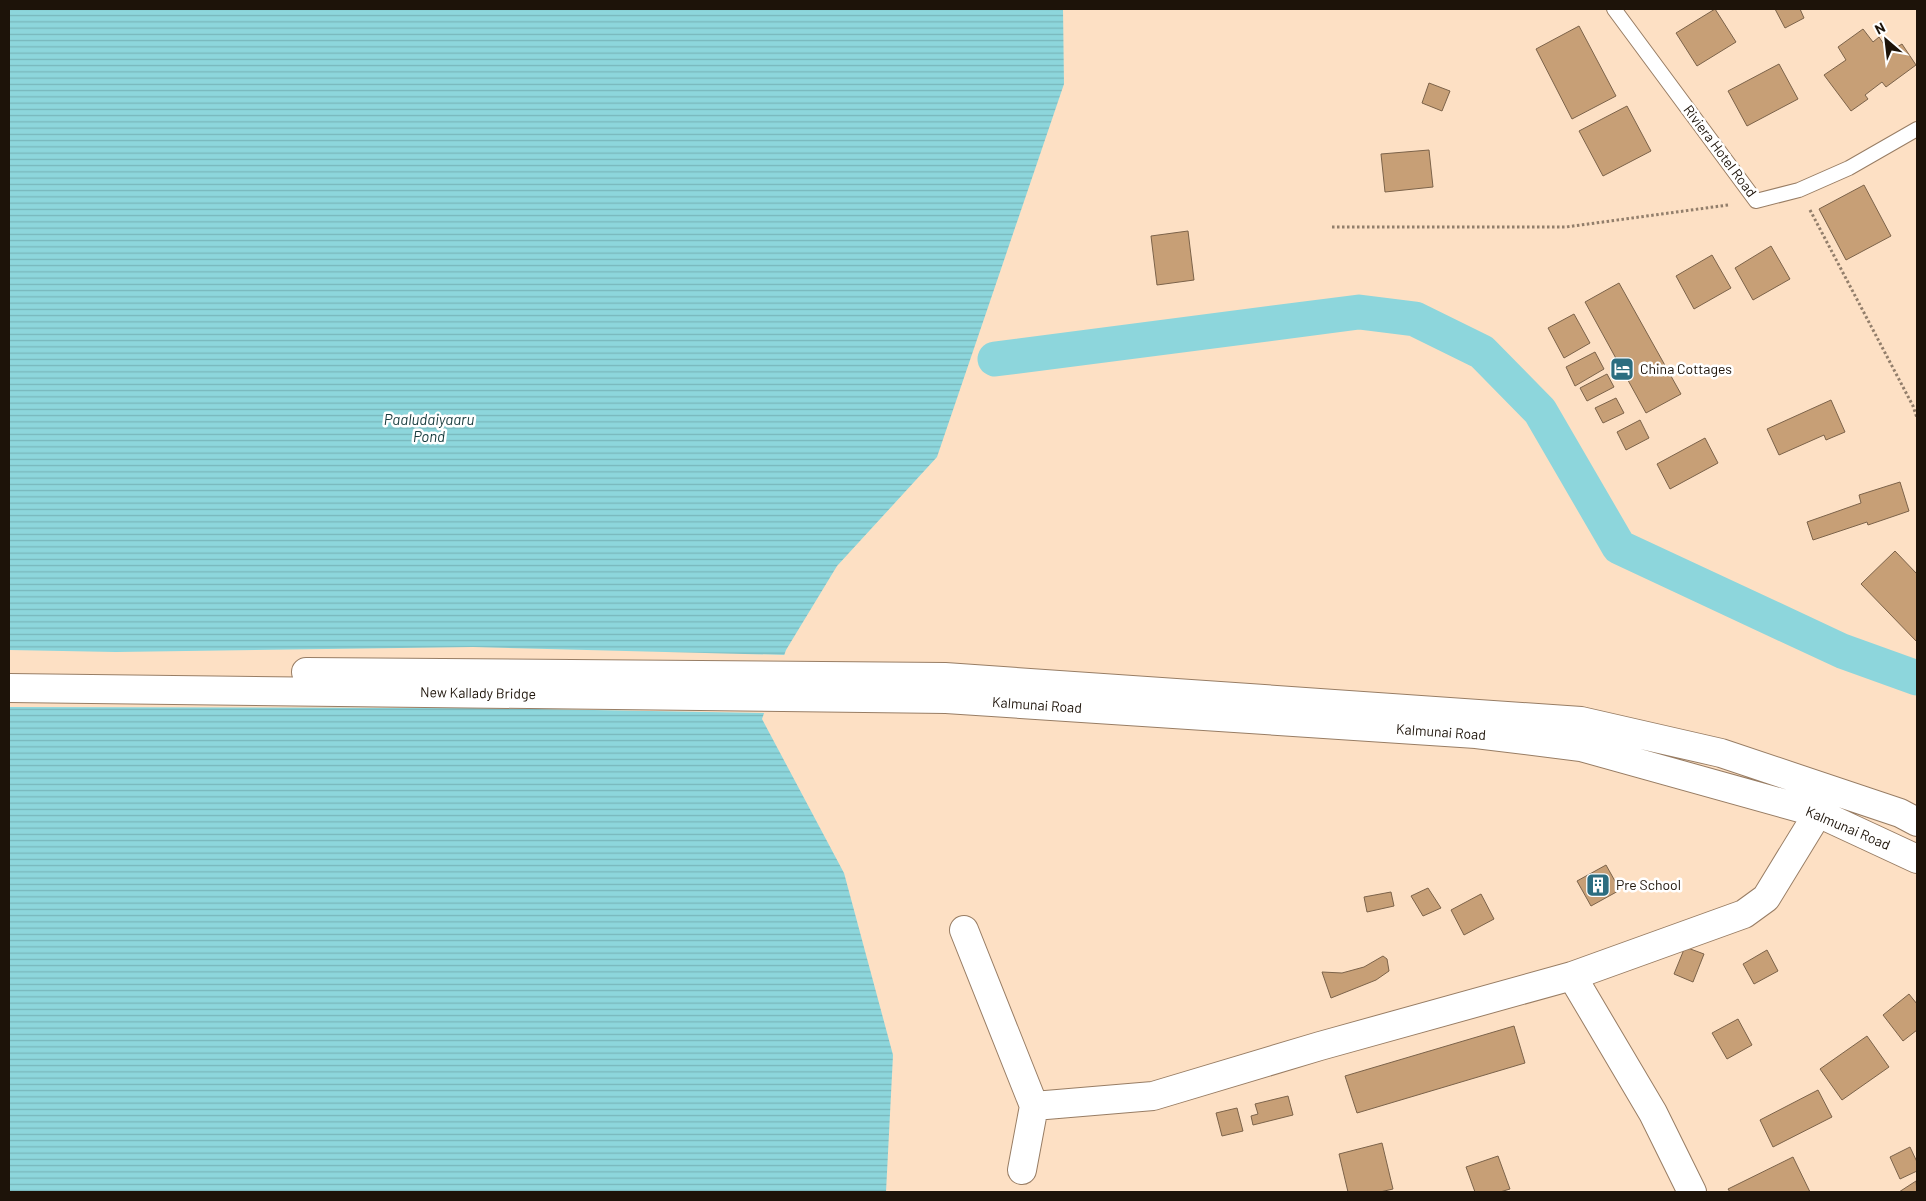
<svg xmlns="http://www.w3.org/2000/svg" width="1926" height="1201" viewBox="0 0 1926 1201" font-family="Barlow,sans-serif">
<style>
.water{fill:url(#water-rules)}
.pier{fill:#fde0c4}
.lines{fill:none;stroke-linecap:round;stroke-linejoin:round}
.canal{stroke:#8dd6dc;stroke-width:35}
.building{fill:#c79f76;stroke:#7c634a}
.service-casing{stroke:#987d64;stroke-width:16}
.minor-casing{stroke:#987d64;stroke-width:30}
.trunk-casing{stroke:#987d64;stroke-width:30}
.path{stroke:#927e6b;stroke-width:3;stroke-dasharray:2.5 2.5;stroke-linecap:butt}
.service{stroke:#fff;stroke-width:14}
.minor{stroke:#fff;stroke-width:28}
.trunk{stroke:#fff;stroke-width:28}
.labels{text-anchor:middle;stroke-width:5;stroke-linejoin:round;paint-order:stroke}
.street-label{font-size:14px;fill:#1d1309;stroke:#fff}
.poi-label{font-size:14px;fill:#1d1309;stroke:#fff;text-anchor:start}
.water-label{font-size:15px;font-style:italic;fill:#163a3c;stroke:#fff}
</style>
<defs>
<pattern id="water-rules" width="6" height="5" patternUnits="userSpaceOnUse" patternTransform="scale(1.25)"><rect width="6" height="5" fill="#8dd6dc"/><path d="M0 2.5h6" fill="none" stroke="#79b7bb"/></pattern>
</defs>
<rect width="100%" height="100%" fill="#fde0c4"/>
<!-- water -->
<path class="water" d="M9 9H1063L1064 84 937 457 837 566 786 650 762 719 844 873 893 1055 886 1192H9Z"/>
<!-- pier -->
<path class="pier" d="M473 647 787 655 767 713 473 708 9 707V650L116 652Z"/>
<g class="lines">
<!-- canal -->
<path class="canal" d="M995 359 1359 312 1415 319 1482 352 1540 411 1619 547 1842 651 1917 678"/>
</g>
<!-- building -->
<path class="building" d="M1715 9 1736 42 1697 66 1676 33Z
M1775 9H1800L1804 18 1785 28Z
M1579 26 1616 96 1572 119 1536 49Z
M1863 29 1873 42 1879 37 1889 52 1902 44 1916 65 1886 87 1882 82 1865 95 1868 99 1851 111 1824 75 1846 60 1838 47Z
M1779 64 1798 99 1747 126 1728 91Z
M1429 83 1450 91 1442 111 1422 103Z
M1627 106 1651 151 1603 176 1579 131Z
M1429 150 1433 187 1385 192 1381 154Z
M1864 185 1891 236 1846 260 1819 209Z
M1188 231 1194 280 1157 285 1151 236Z
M1771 246 1790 279 1753 300 1735 268Z
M1712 255 1731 288 1694 309 1676 276Z
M1619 283 1681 394 1646 413 1585 302Z
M1574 314 1590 343 1564 358 1548 328Z
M1595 352 1604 369 1575 386 1566 367Z
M1607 374 1614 387 1587 401 1580 388Z
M1616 398 1624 413 1603 423 1595 408Z
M1831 400 1845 432 1826 440 1824 435 1779 455 1767 429Z
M1640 420 1649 438 1626 450 1617 432Z
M1705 438 1718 463 1670 489 1657 464Z
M1900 482 1909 511 1868 525 1867 522 1813 540 1807 522 1861 503 1859 495Z
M1895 551 1917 574V642L1861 584Z
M1606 865 1620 890 1591 906 1577 881Z
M1428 888 1441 908 1423 916 1411 896Z
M1391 892 1394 906 1367 912 1364 897Z
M1481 894 1494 919 1464 935 1451 910Z
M1685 947 1704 954 1693 982 1674 974Z
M1767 950 1778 971 1754 984 1743 964Z
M1383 956 1387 959 1389 971 1376 980 1331 998 1322 972 1342 973 1364 967Z
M1909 994 1917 1004V1030L1903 1041 1883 1015Z
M1738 1019 1752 1045 1727 1059 1712 1033Z
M1514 1026 1525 1063 1357 1113 1345 1076Z
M1867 1036 1889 1067 1842 1100 1820 1069Z
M1818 1090 1832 1117 1773 1147 1760 1120Z
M1288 1096 1293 1115 1253 1125 1251 1116 1258 1114 1255 1104Z
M1237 1108 1243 1131 1222 1136 1216 1113Z
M1382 1143 1393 1189 1380 1192H1348L1339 1154Z
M1910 1147 1917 1162V1171L1900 1179 1890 1157Z
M1498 1156 1510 1189 1500 1192H1475L1466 1167Z
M1793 1157 1810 1192H1730L1728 1189Z
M1916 1181 1917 1192H1899Z"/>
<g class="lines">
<!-- service casing -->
<g class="service-casing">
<path id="service" d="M1614 9 1756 201 1799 190 1849 168 1917 129"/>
</g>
<!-- minor casing -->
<g class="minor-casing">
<path id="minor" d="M964 930 1034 1106
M1022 1170 1034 1106 1153 1096 1320 1046 1572 976
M1692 1192 1653 1113 1572 976 1744 914 1766 898 1818 813"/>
</g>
<!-- trunk casing -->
<g class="trunk-casing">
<path id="trunk" d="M306 672 945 677 1581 721 1721 753 1900 813 1917 822
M9 688 946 699 1476 734 1581 747 1818 813 1917 859"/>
</g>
<!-- path -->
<path class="path" d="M1810 210 1913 406 1917 418
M1332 227H1566L1728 205"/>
<!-- service -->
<use href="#service" class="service"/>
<!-- minor -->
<use href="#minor" class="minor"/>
<!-- trunk -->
<use href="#trunk" class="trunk"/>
</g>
<!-- icons -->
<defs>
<g id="hotel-square" transform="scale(1.25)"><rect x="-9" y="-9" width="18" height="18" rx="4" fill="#2c6d80" stroke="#fff"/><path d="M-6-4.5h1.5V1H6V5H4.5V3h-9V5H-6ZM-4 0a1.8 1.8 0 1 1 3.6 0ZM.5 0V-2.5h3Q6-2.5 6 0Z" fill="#fff"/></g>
<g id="building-square" transform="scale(1.25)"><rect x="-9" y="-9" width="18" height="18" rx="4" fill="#2c6d80" stroke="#fff"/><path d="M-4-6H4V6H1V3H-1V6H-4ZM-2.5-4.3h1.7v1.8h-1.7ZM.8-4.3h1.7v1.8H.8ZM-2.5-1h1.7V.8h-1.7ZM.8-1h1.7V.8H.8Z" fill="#fff"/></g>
</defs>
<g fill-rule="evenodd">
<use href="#hotel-square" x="1622" y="369"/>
<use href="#building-square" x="1598" y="885"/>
</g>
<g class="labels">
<!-- street labels -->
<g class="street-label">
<text transform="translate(1720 151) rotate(53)" y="5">Riviera Hotel Road</text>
<text transform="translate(478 693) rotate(1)" y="5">New Kallady Bridge</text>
<text transform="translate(1037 705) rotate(4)" y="5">Kalmunai Road</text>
<text transform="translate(1441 732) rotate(4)" y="5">Kalmunai Road</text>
<text transform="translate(1848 828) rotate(23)" y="5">Kalmunai Road</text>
</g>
<!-- poi labels -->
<g class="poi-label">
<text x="1640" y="374">China Cottages</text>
<text x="1616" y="890">Pre School</text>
</g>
<!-- water labels -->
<g class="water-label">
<text x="429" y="425">Paaludaiyaaru<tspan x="429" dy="17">Pond</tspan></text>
</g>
</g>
<!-- border -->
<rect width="1926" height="1201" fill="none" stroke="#1d1309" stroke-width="20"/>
<!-- north arrow -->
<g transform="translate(1886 40) rotate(332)" stroke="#ffffff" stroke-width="4" paint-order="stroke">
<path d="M0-4L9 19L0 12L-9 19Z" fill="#1d1309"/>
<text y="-8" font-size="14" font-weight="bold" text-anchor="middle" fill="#1d1309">N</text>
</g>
</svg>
